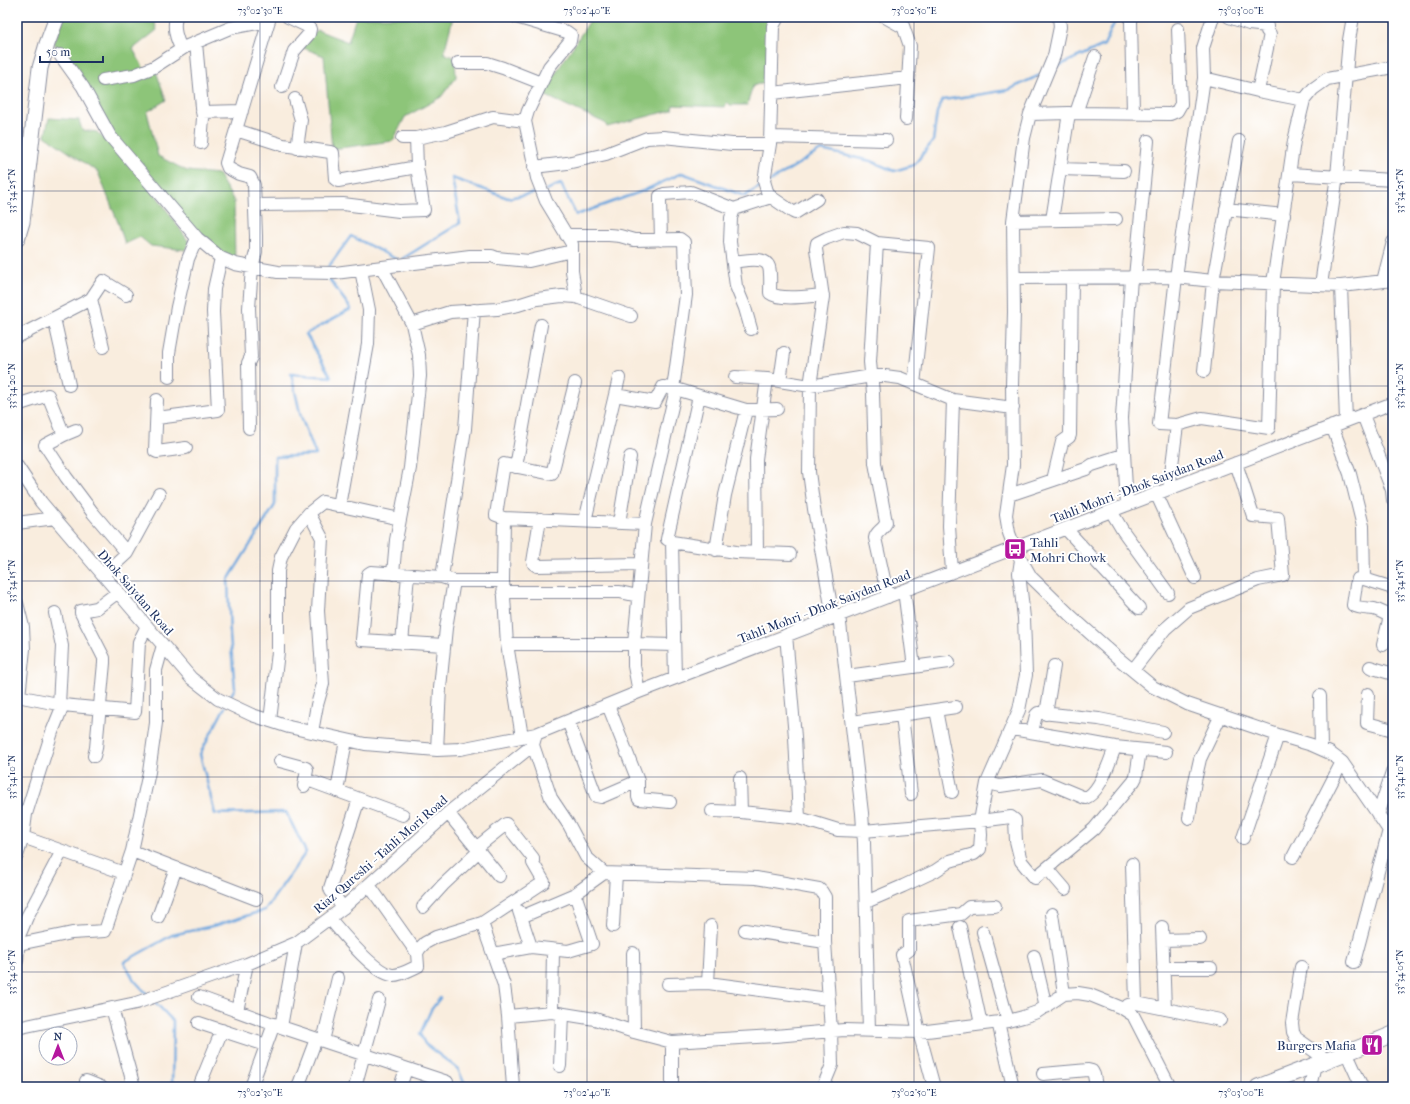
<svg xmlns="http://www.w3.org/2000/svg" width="1410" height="1104" viewBox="0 0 1410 1104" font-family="'IM FELL French Canon',serif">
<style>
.green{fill:#8dc579;stroke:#547a6c}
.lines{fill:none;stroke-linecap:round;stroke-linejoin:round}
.stream{stroke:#70a7de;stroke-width:2.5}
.minor-casing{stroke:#8a8e9e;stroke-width:14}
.major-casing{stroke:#8a8e9e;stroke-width:17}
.minor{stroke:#fff;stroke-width:12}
.major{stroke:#fff;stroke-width:15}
.ticks{fill:none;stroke:#1b2f5e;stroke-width:1;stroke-opacity:0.45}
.labels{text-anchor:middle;stroke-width:4;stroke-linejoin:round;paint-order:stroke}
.street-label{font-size:13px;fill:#1b2f5e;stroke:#fff}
.poi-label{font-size:13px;fill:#1b2f5e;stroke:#fff;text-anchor:start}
.neatline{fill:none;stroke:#1b2f5e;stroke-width:1.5}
.ticks-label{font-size:10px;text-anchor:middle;fill:#1b2f5e}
</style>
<rect width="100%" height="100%" fill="#fff"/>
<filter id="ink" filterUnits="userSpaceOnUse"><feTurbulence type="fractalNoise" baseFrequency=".025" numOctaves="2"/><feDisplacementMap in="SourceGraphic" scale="8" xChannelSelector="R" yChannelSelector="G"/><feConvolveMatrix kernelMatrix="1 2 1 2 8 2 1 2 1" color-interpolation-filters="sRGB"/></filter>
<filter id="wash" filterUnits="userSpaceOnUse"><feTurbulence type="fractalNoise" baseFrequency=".012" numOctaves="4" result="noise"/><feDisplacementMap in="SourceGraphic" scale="16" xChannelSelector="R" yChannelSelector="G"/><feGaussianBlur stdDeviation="0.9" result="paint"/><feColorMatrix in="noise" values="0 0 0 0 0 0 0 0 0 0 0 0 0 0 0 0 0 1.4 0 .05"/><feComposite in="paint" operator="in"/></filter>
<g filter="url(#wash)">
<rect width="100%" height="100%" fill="#f9edde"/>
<!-- green -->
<path class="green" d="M64 17H153L157 30 133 49 144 69 156 71 166 100 147 112 158 156 187 171 218 174 234 201 235 264 204 242 116 138 77 75 54 43Z
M356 17H453L444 53 455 58 456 77 441 97 405 117 393 141 332 149 324 56 301 47 317 30 348 42Z
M588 17H765L771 19 767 81 753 86 747 105H730L727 102 725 107 673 105 672 110 607 127 605 123 542 94 591 19Z
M49 118 79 120 82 130 97 132 105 140 149 185 189 242 186 250 151 246 140 237 125 244 119 225 98 172 45 136Z"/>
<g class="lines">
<!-- stream -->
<path class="stream" d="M1054 68 1104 45 1117 17
M769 182 821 150 871 161 894 171 914 165 933 141 937 112 943 100 1008 90 1042 74
M546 190 561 184 576 215 643 191 682 173 745 196 761 186
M402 259 460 223 452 178 508 198 539 192
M327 269 351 236 398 260
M228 701 235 688 230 636 228 580 275 505V457L316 455 301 417 291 374 331 377 306 334 351 309 327 276
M148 995 134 980 124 962 172 935 217 925 265 910 306 852 286 812 215 814 200 754 225 707
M440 998 431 1010 420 1034 425 1044 458 1069 466 1087
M153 1000 173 1021 172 1086 174 1087"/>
</g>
</g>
<g filter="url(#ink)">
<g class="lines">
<!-- minor casing -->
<g class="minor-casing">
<path id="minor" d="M176 17C173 27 176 40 182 49
M516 17 567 32 571 35 570 41 549 67 528 111 525 121 537 178 546 201 572 244V271L576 297
M778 17 773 26 770 144 764 181 767 191 771 197 793 212 795 213 817 199
M885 17 903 27
M900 17 910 46 906 119
M1059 17 1060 27 1054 56 1030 114 1024 138 1013 221 1014 312 1012 385 1013 465 1006 515 1009 533 1015 549 1031 577 1072 617 1119 659 1153 687 1187 704 1278 735 1312 745 1330 753 1342 762 1393 836
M1229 17 1249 24 1267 26V31L1270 34 1258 91
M1131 21 1133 113
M196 43 203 118 201 143
M60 55 83 87 110 136 197 238 221 258 235 264 278 272 335 273 470 256H492L497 258 529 261 572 251
M458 63H487L503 68 541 83
M1204 78 1258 91 1304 100
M103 80 134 75 154 67 185 47 230 28 269 21
M282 87 294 51 309 34 310 29 307 26 288 17
M772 93 908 78
M295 99 301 120 297 148
M202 112 242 111
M1076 113 1095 57
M1030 114 1069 113 1170 114 1177 111 1181 104 1178 29
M236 130 283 145 330 152 333 153 335 179 338 181 417 167
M771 137 886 140
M402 138H416L446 132 493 117 525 121
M534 167 567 163 606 154 647 138 663 137 732 144H770
M1060 169 1124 171
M1290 174 1393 180
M256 205 343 204 399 211 424 210 417 167 416 138
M1226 209 1284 215
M1052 220 1069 113
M1013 221 1116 219
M566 235H609L620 236 634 240 680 239 684 242 686 295 673 389
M661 240 660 200V196L664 194 691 192 734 209
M877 243 870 362 873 393 875 463 886 522C885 529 876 531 875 538L888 597
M733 262C743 261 765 255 769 267 771 274 770 285 770 293 780 301 810 296 823 295
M382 268 412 324 419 355 420 376 410 468 396 540 393 574
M1135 277 1148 141
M1014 278 1176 277 1213 281 1341 286 1393 280
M1383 281 1393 242
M1321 285 1337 176 1349 40 1353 17
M1341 286 1346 421
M91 299 103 347
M54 318 69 385
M412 324 450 312 497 309 518 305 537 299 562 296 576 297 631 316
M751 329 745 308 736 286 730 242 731 218 734 209 771 197
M17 337 91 299 103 281 126 295
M1204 371 1213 281 1239 141
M169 377V353L177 307 188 259 197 238
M735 377 767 379
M780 381 784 353
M575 383 552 474 504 464 496 515 504 518 645 524
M615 395 655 402 663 387 676 389 746 410 777 409
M699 396 667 539 672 542 736 552 790 554
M157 400 155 451 157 452 186 448
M20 404 48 395 64 435
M1363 415 1392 490 1393 500
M157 418 218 410 213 312 214 289 221 258
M1177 425 1202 418 1269 428 1273 283 1294 141 1304 100 1313 89 1327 79 1393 67
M1332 426 1350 474 1363 526 1364 579
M249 428 248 363 251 357 249 308 252 267 256 252V236L254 185 250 177 239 174 228 168 226 163 270 17
M76 430 64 435 45 445 66 477 93 513 127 553
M17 466 41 502 191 678 218 699 252 715 289 727 365 744 437 750 460 749 536 734 639 692 1393 403
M516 467 541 325
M1053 480 1062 442 1069 437 1070 435 1072 278
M1169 489 1177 425 1159 424 1176 277 1204 78 1203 48 1213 17
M1156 493 1195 578
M1009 495 1086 469 1092 465 1123 455
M1127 505 1122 418 1131 277
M339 506 368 344 369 310 361 270
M1111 511 1123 531 1168 593
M309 513 322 538 318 611 323 684 317 705 312 732
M504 518 503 581 507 644 522 737
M540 519 533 562 534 564 537 566 641 564
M585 521 619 378
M17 523 55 518
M619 523 630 457
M1066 529 1139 608
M672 542 675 678
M716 550 725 495 746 410
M757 552 756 459 767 379 810 386 872 376H885L900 378 953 400 1013 408
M952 572 949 526 953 400
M103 575 127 553 159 494
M442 577 465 429 474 310
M904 590 914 667
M503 592H620L638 596
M17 603 23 627 24 649 19 697
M55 613 62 646 59 705
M839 615 862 813 864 843 869 1030
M833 617 814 509 809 472 810 386 823 297 816 249 817 243 827 238 844 232 857 233 877 243 929 248 914 384
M786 635 795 737 799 818
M402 643 408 575
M507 644H634L674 645
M444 645 362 640 368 574 371 572 442 577 454 581H503
M1383 645 1390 616C1384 613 1380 611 1374 609 1366 608 1360 609 1353 605L1356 585 1358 579H1364L1393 588
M1370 667 1393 674
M1133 670 1165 629 1189 608 1258 580 1283 575 1278 518 1253 516 1236 463
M847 676 949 662
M639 692 634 666V644L645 524 676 389
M1368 694 1367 723 1393 730
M17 696 63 705 135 712 139 642 147 626
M1320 696 1321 749
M608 705 638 781V797L639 799 670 802
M936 710 952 792
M1046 714 1054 666
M902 715 911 794
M270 721 278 652V571L281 557 296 528 309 513 323 502 400 519
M568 721 596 796 601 797 638 781
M852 722 956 707
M1011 729 1066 738 1115 747 1166 752
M1032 732 1036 715 1038 713H1042L1099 719 1163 732
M533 745 551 798 569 825 586 857 604 873 756 878 819 889 822 892 825 897V942L831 1031 832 1065 823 1087
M437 750 440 688 446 628 454 581
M94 756 96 748 104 663V658L81 613V611L97 608 118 592
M280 761 306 768 307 770 304 786
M740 778 741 812
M305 779 403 815
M987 783 1000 786 1042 780 1085 798C1100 793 1110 761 1115 747
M337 791 346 740
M712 811 741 812 799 818 838 830 863 831 980 821 1011 817 1015 820 1016 841 1021 861 1035 878 1094 829 1134 781 1136 777 1140 750
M448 813 499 876
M1378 815 1393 770
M1189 818 1195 781 1200 759 1221 715
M23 837 124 873
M1243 838 1278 735
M132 851 256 899
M17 856 23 837 26 814 52 732 63 705
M1293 857 1342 762
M1132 864 1136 1003
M1047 868 1065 889
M369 885 417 953
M866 902 903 886 935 871 950 861 974 854 980 849 981 835 980 821 987 783 1019 710 1026 675 1024 618 1019 573 1021 560
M423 907 443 885 479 851
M343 908 331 891 330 888 359 799
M519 911 531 947
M1052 914 1064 994
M158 917 176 868
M521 917 575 894 604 873
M330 919C342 933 374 973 392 975 400 976 411 969 418 966L417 953 420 948 425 943 436 937 482 923 544 882 533 863V858L506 824 476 848
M482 923 504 985 508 1016 513 1087
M613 926 616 874
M960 927 981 1024
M1162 927 1165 1009
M745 930 825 942
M983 932 1008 1021
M1163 940 1200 939
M19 944 72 933 105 931 132 851 149 772 156 723V670L163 645
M633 953 634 1032
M493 954 531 947 568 951 592 944 575 894
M1034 956 1046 1007
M17 961 19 936 27 917 62 851
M1354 962 1389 830
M1301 967 1292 1023 1293 1032 1296 1038 1327 1060
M1163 968H1211
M708 983 711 926
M668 984 708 983 828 999
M199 997 281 1027 447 1082
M1128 1005 1136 1003 1220 1020
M112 1008 134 1087
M237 1011 247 964
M552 1012 553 950
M508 1016 552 1012 595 1019 634 1032 672 1042 775 1036 844 1030 919 1032 1008 1021 1023 1017 1037 1012 1064 994 1078 993 1090 995 1122 1008 1133 1015 1170 1087
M998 1022 1013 1087
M199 1023 266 1045
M281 1027 296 943
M17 1028 136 1003 247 964 296 943 343 908 448 813 533 745 536 734
M323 1041 338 978
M1347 1054 1362 1087
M560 1066 562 1014
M1043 1074 1088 1070 1092 1071 1094 1075 1096 1087
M86 1081 101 1087
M199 1087 222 1030
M251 1087 274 1024
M298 1087 316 1039
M355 1087 379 1000
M400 1087 406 1069
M672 1087V1042
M702 1087H706
M934 1087 919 1032 902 955 909 950V921L961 914 969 907 995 906
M1310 1087 1315 1064"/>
</g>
<!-- major casing -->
<g class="major-casing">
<path id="major" d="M17 239 22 222 40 68 47 44 57 17
M1258 1087C1303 1069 1348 1053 1393 1034"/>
</g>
<!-- minor -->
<use href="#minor" class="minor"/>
<!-- major -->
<use href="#major" class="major"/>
</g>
</g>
<!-- ticks -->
<path class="ticks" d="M260 17V1087M587 17V1087M914 17V1087M1241 17V1087M17 191H1393M17 386H1393M17 581H1393M17 777H1393M17 972H1393"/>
<!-- icons -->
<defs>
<g id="bus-square" transform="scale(1.15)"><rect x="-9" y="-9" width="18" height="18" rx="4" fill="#b5179e" stroke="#fff"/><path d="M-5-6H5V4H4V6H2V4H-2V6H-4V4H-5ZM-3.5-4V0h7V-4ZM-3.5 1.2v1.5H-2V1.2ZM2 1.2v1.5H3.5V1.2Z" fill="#fff"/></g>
<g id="restaurant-square" transform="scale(1.15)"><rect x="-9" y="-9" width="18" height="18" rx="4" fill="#b5179e" stroke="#fff"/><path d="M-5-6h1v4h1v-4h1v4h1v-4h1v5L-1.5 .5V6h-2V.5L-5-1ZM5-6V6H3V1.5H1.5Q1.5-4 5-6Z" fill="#fff"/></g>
</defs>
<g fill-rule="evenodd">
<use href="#bus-square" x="1015" y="549"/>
<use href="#restaurant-square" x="1372" y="1045"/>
</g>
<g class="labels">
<!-- street labels -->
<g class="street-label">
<text transform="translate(1137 486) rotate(-21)" y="5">Tahli Mohri - Dhok Saiydan Road</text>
<text transform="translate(136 592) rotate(49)" y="5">Dhok Saiydan Road</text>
<text transform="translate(824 606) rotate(-21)" y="5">Tahli Mohri - Dhok Saiydan Road</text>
<text transform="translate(380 854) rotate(-41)" y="5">Riaz Qureshi - Tahli Mori Road</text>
</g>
<!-- poi labels -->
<g class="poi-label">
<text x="1030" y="547">Tahli<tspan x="1030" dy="15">Mohri Chowk</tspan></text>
<text x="1356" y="1050" text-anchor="end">Burgers Mafia</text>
</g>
</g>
<!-- margin -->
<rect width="1410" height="1104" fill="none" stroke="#fff" stroke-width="44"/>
<!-- north arrow -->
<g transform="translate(58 1046)"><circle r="19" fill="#ffffff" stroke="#a4acbf"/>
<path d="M0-3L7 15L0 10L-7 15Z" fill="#b5179e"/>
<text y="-6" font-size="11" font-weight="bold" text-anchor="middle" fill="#1b2f5e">N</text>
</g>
<!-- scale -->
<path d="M40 56v6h63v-6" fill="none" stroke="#1b2f5e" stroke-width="2"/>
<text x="46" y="56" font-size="12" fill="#1b2f5e" stroke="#ffffff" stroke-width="3" paint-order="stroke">50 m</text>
<rect x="22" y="22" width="1366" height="1060" class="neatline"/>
<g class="ticks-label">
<text x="260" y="14">73°02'30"E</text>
<text x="587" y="14">73°02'40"E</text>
<text x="914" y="14">73°02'50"E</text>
<text x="1241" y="14">73°03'00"E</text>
<text transform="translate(11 191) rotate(-90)" y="4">33°34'25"N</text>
<text transform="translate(1399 191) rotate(-90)" y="4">33°34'25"N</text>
<text transform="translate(11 386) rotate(-90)" y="4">33°34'20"N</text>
<text transform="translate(1399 386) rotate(-90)" y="4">33°34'20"N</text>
<text transform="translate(11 581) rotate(-90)" y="4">33°34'15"N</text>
<text transform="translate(1399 581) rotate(-90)" y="4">33°34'15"N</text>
<text transform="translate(11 777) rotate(-90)" y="4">33°34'10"N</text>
<text transform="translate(1399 777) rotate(-90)" y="4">33°34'10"N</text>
<text transform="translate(11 972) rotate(-90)" y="4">33°34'05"N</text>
<text transform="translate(1399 972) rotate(-90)" y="4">33°34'05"N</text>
<text x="260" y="1096">73°02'30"E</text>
<text x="587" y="1096">73°02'40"E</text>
<text x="914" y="1096">73°02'50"E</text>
<text x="1241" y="1096">73°03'00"E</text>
</g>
</svg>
